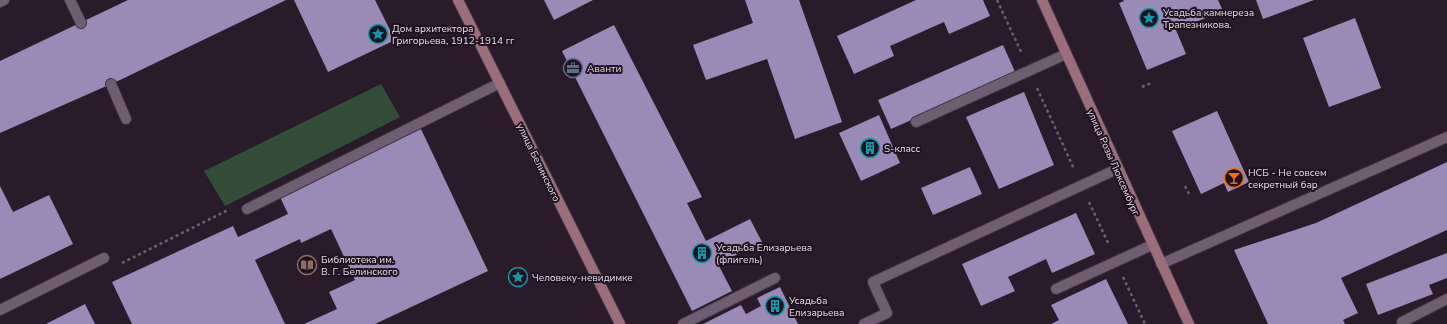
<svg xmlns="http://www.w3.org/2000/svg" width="1447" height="324" viewBox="0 0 1447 324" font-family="'Nunito Sans',sans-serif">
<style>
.green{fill:#334e38}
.building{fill:#998ab6}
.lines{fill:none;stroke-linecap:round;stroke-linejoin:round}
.service-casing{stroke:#413542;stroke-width:12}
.minor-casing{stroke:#413542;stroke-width:12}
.secondary-casing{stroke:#413542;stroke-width:12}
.path{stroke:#6e606f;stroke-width:2.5;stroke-dasharray:3 3;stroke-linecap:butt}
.service{stroke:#6f5e71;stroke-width:10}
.minor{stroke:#6f5e71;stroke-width:10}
.secondary{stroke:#9a6e7a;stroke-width:10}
.labels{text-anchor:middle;stroke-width:4;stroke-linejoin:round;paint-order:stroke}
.poi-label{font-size:10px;fill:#e6dce7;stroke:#201221;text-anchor:start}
.street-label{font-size:10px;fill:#e6dce7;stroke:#201221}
</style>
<rect width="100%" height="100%" fill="#2a1b2b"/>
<!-- green -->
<path class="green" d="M381 84 400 117 225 206 204 171Z"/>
<!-- building -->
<path class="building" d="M128 0H286L120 80 0 133V61Z
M294 0H375L395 40 328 72Z
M544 0H593L554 20Z
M745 0H799L842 122 795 139 767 59 706 80 693 45 753 23Z
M916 0H983L990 16 949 34 944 22 890 46 894 56 854 74 837 36Z
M1123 0H1218L1223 11 1176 30 1186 54 1147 70 1119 3 1124 1Z
M1256 0H1314L1263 19Z
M1355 18 1381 88 1329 107 1303 38Z
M614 25 702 197 687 203 706 241 750 219 762 242 718 264 732 291 692 311 562 51Z
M1003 45 1016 74 891 129 878 100Z
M1024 92 1054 165 999 189 966 117Z
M1217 111 1249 182 1228 192 1224 183 1201 194 1172 131Z
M879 115 900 163 861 181 839 133Z
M421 129 488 271 375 324H304L337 309 329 292 355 280 331 229 301 243 300 239 255 260 285 324H132L112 282 233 226 238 237 288 214 279 195Z
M1447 162V230L1341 278 1358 313 1343 320 1345 324H1268L1234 250 1316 223Z
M970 167 982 194 933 215 921 188Z
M0 186 13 212 49 195 73 244 0 279Z
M1076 213 1095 254 1052 273 1046 259 1008 277 1015 291 981 306 962 264Z
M1447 253V278L1429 285 1433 294 1378 315 1366 284Z
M1106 279 1128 324H1051L1059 320 1051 305Z
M780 287 798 324H703L741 305 746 314 761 306 757 298Z
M85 304 95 324H46Z"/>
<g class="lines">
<!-- service casing -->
<g class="service-casing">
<path id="service" d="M70 0 81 23
M111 84 126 119
M916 122 1066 54
M247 209 500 83
M1056 289 1152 245
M0 310 104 258
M1402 322 1447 299
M683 324 775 278
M864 324 887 313 873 282 1117 169"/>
</g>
<!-- minor casing -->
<g class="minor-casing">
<path id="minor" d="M0 2 4 0
M1161 264 1447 137"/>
</g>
<!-- secondary casing -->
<g class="secondary-casing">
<path id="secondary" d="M458 0 620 324
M1042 0 1189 324"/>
</g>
<!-- path -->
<path class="path" d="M997 0 1022 54
M1142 87 1153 82
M1037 88 1074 169
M1185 186 1190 196
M1089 202 1109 245
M122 263 228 210
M1123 277 1145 324"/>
<!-- service -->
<use href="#service" class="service"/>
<!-- minor -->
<use href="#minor" class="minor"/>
<!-- secondary -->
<use href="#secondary" class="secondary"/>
</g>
<!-- icons -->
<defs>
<g id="sight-ring" transform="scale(1)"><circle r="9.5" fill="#201221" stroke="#0f9aa8" stroke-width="1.5"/><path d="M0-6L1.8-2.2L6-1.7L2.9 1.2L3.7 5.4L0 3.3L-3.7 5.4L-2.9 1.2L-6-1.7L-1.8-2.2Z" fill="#0f9aa8"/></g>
<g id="office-ring" transform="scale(1)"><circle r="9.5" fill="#201221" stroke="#5c6f8a" stroke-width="1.5"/><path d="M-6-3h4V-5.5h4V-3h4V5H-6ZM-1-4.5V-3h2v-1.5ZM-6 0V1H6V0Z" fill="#5c6f8a"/></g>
<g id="building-ring" transform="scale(1)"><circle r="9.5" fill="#201221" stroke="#0f9aa8" stroke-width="1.5"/><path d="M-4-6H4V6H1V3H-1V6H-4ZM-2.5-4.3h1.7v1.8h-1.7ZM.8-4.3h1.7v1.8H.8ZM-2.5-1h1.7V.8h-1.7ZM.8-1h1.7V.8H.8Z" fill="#0f9aa8"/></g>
<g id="bar-ring" transform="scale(1)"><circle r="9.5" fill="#201221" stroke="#e8710a" stroke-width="1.5"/><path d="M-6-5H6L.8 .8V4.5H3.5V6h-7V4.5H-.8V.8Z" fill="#e8710a"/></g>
<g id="library-ring" transform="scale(1)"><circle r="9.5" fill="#201221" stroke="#8d6e63" stroke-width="1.5"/><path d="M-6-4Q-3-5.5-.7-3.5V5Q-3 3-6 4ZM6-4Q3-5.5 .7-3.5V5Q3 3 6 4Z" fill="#8d6e63"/></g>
</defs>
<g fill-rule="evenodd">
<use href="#sight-ring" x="1149" y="18"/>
<use href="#sight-ring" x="378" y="34"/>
<use href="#office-ring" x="573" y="68"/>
<use href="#building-ring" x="870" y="148"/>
<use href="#bar-ring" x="1234" y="178"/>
<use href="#building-ring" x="702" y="253"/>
<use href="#library-ring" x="307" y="265"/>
<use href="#sight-ring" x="518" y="277"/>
<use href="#building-ring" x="775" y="306"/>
</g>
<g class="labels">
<!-- poi labels -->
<g class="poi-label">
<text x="1163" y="16">Усадьба камнереза<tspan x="1163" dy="12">Трапезникова.</tspan></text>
<text x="392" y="32">Дом архитектора<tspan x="392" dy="12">Григорьева, 1912-1914 гг</tspan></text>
<text x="587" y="72">Аванти</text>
<text x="884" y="152">S-класс</text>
<text x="1248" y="176">НСБ - Не совсем<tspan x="1248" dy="12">секретный бар</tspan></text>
<text x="716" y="251">Усадьба Елизарьева<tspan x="716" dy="12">(флигель)</tspan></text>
<text x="321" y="263">Библиотека им.<tspan x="321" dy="12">В. Г. Белинского</tspan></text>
<text x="532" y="281">Человеку-невидимке</text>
<text x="789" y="304">Усадьба<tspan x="789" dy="12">Елизарьева</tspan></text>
</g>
<!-- street labels -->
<g class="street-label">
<text transform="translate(539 162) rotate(64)" y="4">улица Белинского</text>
<text transform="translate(1114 162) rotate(66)" y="4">улица Розы Люксембург</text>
</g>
</g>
</svg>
